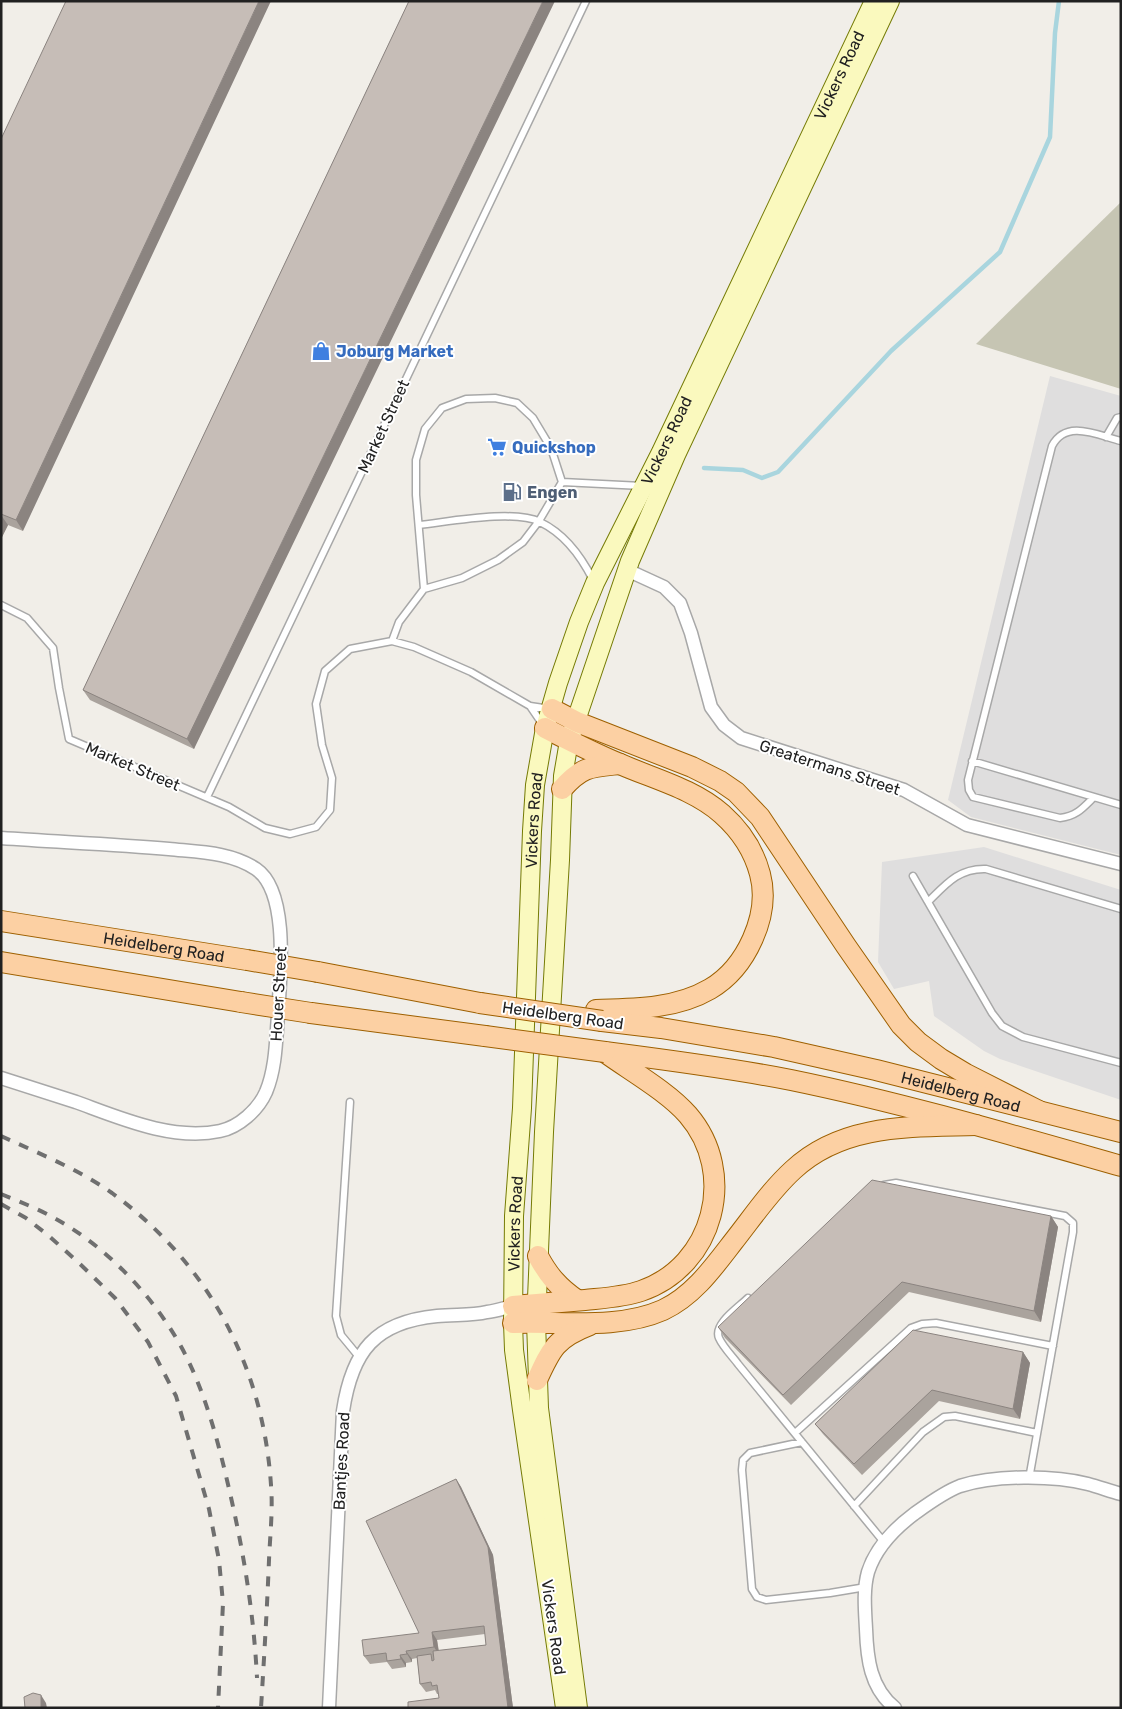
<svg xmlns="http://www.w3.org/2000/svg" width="1122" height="1709" viewBox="0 0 1122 1709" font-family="Rubik,sans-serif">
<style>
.residential{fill:#dfdede}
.construction{fill:#c6c5b3}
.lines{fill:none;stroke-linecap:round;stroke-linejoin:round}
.stream{stroke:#a9d5de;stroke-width:4.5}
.service-casing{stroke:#a8a8a8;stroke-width:9}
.minor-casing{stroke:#a8a8a8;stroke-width:15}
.secondary-casing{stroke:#757b05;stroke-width:20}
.primary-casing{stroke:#9e6000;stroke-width:22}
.service{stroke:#fff;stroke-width:6}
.minor{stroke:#fff;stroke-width:12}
.secondary{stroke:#faf9be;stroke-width:18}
.primary{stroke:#fcd0a3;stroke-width:20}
.rail{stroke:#6f6f6f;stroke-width:4;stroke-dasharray:10 10;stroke-linecap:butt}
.primary-bridge-casing{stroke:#9e6000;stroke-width:22;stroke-linecap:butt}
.primary-bridge{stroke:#fcd0a3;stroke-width:20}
.wall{fill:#aaa39d;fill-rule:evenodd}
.shaded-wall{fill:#8b8480}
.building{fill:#c6bdb7;stroke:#8b8480}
.labels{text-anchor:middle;stroke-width:4;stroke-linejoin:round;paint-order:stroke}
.street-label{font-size:16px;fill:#212121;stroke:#fff}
.shop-label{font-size:16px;font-weight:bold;fill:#366cbe;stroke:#fff;text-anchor:start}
.service-label{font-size:16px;font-weight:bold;fill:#4e5e75;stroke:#fff;text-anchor:start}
</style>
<rect width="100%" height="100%" fill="#f1eee8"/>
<!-- residential -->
<path class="residential" d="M1050 376 1121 396V855L971 817 948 800Z
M984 847 1121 890V1100L1000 1059 984 1051 934 1016 929 981 894 989 878 962 882 862Z"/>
<!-- construction -->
<path class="construction" d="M1121 202V389L976 344Z"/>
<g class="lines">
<!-- stream -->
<path class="stream" d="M704 468 743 470 762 478 778 472 891 351 1000 252 1050 137 1055 33 1059 1"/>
<!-- service casing -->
<g class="service-casing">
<path id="service" d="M1106 437 1117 418 1121 417
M419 525C448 522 514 509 540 522 565 534 581 556 593 580
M424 589 416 495V460L425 429 442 408 466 399 495 398 517 403 533 418 551 448 562 482
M1 605 27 618 53 648 59 688 69 739 229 807 265 828 290 834 316 827 330 810 332 778 322 745 316 704 325 671 350 649 392 641 414 647 471 672 530 706 550 709
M392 641 399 622 424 589 462 578 498 560 523 542 539 521 562 482 642 486
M530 706 543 725
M972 761 1121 805
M207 797 586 1
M1093 798C1082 809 1076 816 1060 818L973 797 969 790 968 780 1052 446C1066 419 1097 435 1121 441
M913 876 992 1013 1002 1026 1023 1037 1121 1063
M928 902C946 884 959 868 986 869L1121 909
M350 1102 336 1316 341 1335 360 1358
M884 1185 896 1183 1065 1216 1073 1223V1232L1029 1479
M748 1298C739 1307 713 1324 719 1338 723 1347 732 1356 738 1364L883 1541
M795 1433 911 1328 922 1324 936 1323 1053 1346
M802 1442 750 1453 743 1460 742 1470 752 1589 757 1597 766 1600 830 1593 866 1587
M854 1506 923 1432 944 1417 955 1416 1037 1433"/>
</g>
<!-- minor casing -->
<g class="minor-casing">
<path id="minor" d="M627 570 664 587 680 603 691 633 711 707 724 725 741 738 904 790 967 825 1121 864
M1 838C57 842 113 844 169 849 198 852 231 852 256 869 290 892 280 979 278 1015 276 1040 276 1068 266 1092 258 1110 239 1127 220 1131 172 1141 120 1118 76 1102 51 1094 26 1086 1 1078
M329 1708 343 1411C352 1351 375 1322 437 1316 454 1314 471 1316 487 1312 496 1311 504 1308 513 1306
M895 1708C870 1688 867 1658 866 1629 865 1610 863 1590 868 1572 876 1547 894 1529 914 1514 928 1504 944 1492 960 1486 995 1475 1053 1475 1088 1484 1099 1487 1110 1491 1121 1494"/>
</g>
<!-- secondary casing -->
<g class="secondary-casing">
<g id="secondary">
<path id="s1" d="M565 1708 522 1410 514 1350 513 1323 514 1216 522 1108 532 831 535 785 545 728 558 683 579 622 595 583 661 452 874 1"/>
<path d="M578 1708 539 1408 536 1322 544 1132 560 860 563 776 569 741 630 561 676 455 890 1"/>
</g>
</g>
<!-- primary casing -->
<g class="primary-casing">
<g id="primary">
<path d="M552 709 577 722 692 767 720 781 736 792 760 817 846 946 901 1025 918 1042 941 1059 966 1074 1039 1111"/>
<path d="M545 728C570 741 594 753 620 764 654 779 694 789 722 814 740 830 754 851 760 874 771 915 746 968 710 989 676 1009 634 1009 596 1010"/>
<path d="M562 789C582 766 591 767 620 764"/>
<path id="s2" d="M1 921 247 960"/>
<path d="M1 962 241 1002"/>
<path d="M318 972 480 1003"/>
<path d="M311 1013 485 1036"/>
<path id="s3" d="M602 1021 661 1028 774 1047 876 1070 1121 1132"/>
<path d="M605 1052C667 1060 730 1068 791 1080 903 1103 1012 1135 1121 1166"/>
<path d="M538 1256C548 1275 559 1288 577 1300"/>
<path d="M513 1306C537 1304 561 1302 585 1300 604 1298 624 1297 641 1291 714 1266 738 1173 688 1115 668 1092 631 1071 606 1053"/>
<path d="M513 1323C561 1321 618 1330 663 1310 693 1296 713 1268 733 1242 752 1218 770 1191 793 1170 843 1123 912 1127 976 1125"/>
<path d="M537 1380C551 1349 556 1338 590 1325"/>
</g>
</g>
<!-- service -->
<use href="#service" class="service"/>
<!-- minor -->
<use href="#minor" class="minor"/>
<!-- secondary -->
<use href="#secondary" class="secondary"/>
<!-- primary -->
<use href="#primary" class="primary"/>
<!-- rail -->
<path class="rail" d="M1 1136C38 1153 78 1169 112 1193 209 1264 263 1366 271 1485 273 1510 270 1536 269 1560 267 1610 264 1659 261 1708
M1 1194C20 1202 39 1209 56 1219 110 1249 160 1303 187 1358 209 1403 221 1453 232 1502 245 1560 254 1618 257 1678
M1 1204 26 1218 49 1236 80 1264 115 1298 148 1342 176 1396 209 1509 219 1560 223 1603 218 1708"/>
<!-- primary-bridge casing -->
<g class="primary-bridge-casing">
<path id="primary-bridge" d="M247 960 318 972
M241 1002 311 1013
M480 1003 602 1021
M485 1036 605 1052"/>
</g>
<!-- primary-bridge -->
<use href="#primary-bridge" class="primary-bridge"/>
</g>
<!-- wall -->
<path class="wall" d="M409 1 194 749 90 700 83 690Z
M1 139 23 531 8 525 1 539Z
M1051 1216 1058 1227 1041 1322 909 1292 791 1405 725 1338 718 1327Z
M1023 1352 1030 1363 1020 1419 939 1401 862 1475 823 1434 815 1424Z
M456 1479 461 1487 493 1555 513 1708 439 1698V1694H437L435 1690 426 1692 420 1684 417 1658 412 1659V1662L406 1663V1667L392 1669 387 1662 370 1664 364 1656 419 1633ZM485 1634 486 1645 439 1651 437 1640Z"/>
<!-- shaded-wall -->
<path class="shaded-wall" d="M259 1H271L23 531 16 520Z
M543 1H555L194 749 187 739Z
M1 515 8 525 1 539Z
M1051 1216 1058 1227 1041 1322 1034 1311Z
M1023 1352 1030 1363 1020 1419 1013 1409Z
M456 1479 461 1487 493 1555 513 1708H508Z
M432 1632 437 1640 439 1655 434 1647Z
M406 1651 412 1659V1662L407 1654Z
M400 1655 406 1663V1667L401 1659Z
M41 1695 46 1703 47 1708H41Z"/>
<!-- building -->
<path class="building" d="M66 1H259L16 520 1 514V139Z
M409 1H543L187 739 83 690Z
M872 1180 1051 1216 1034 1311 902 1282 783 1395 718 1327Z
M913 1330 1023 1352 1013 1409 932 1390 854 1464 815 1424Z
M456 1479 488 1547 508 1708H408V1702L439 1698 437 1685 432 1686 431 1682 420 1684 417 1656 431 1654 432 1661 434 1660 433 1651 486 1645 484 1626 432 1632 434 1647 406 1651 407 1654 400 1655 401 1659 387 1661 386 1653 364 1656 362 1640 419 1633 366 1521Z
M33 1693 41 1695V1708H25L24 1697Z"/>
<!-- icons -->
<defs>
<g id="shop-bare" transform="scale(1.5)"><path d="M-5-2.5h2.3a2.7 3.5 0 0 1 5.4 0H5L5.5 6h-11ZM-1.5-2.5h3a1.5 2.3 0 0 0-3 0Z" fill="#3f7fe0" stroke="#fff" stroke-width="2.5" paint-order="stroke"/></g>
<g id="supermarket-bare" transform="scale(1.5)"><path d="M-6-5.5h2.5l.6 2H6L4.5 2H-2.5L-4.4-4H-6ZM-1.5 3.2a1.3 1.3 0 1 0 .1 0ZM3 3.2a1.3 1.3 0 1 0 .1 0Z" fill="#3f7fe0" stroke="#fff" stroke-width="2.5" paint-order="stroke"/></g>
<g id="fuel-bare" transform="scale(1.5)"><path d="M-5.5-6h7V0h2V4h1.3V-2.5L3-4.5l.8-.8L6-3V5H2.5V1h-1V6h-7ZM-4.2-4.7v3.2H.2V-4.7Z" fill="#5c6f8a" stroke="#fff" stroke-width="2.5" paint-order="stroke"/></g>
</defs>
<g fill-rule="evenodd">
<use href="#shop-bare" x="321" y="351"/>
<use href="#supermarket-bare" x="497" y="447"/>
<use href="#fuel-bare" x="512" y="492"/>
</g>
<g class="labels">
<!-- street labels -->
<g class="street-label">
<text dy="6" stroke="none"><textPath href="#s1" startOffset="1702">Vickers Road</textPath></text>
<text transform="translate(383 426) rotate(-65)" y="6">Market Street</text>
<text dy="6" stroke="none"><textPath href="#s1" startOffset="1298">Vickers Road</textPath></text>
<text transform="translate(133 766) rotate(23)" y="6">Market Street</text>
<text transform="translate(830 767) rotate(18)" y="6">Greatermans Street</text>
<text dy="6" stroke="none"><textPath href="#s1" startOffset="892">Vickers Road</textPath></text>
<text dy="6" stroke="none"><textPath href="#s2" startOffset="165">Heidelberg Road</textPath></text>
<text transform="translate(278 994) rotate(-87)" y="6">Houer Street</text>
<text transform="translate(563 1015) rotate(8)" y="6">Heidelberg Road</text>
<text dy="6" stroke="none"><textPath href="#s3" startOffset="366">Heidelberg Road</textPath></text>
<text dy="6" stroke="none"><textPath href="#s1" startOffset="488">Vickers Road</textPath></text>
<text transform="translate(341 1461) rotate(-87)" y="6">Bantjes Road</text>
<text transform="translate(554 1627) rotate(82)" y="6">Vickers Road</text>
</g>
<!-- shop labels -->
<g class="shop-label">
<text x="336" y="357">Joburg Market</text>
<text x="512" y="453">Quickshop</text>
</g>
<!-- service labels -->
<g class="service-label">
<text x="527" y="498">Engen</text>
</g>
</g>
<!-- border -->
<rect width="1122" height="1709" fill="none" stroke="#212121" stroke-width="5"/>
</svg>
